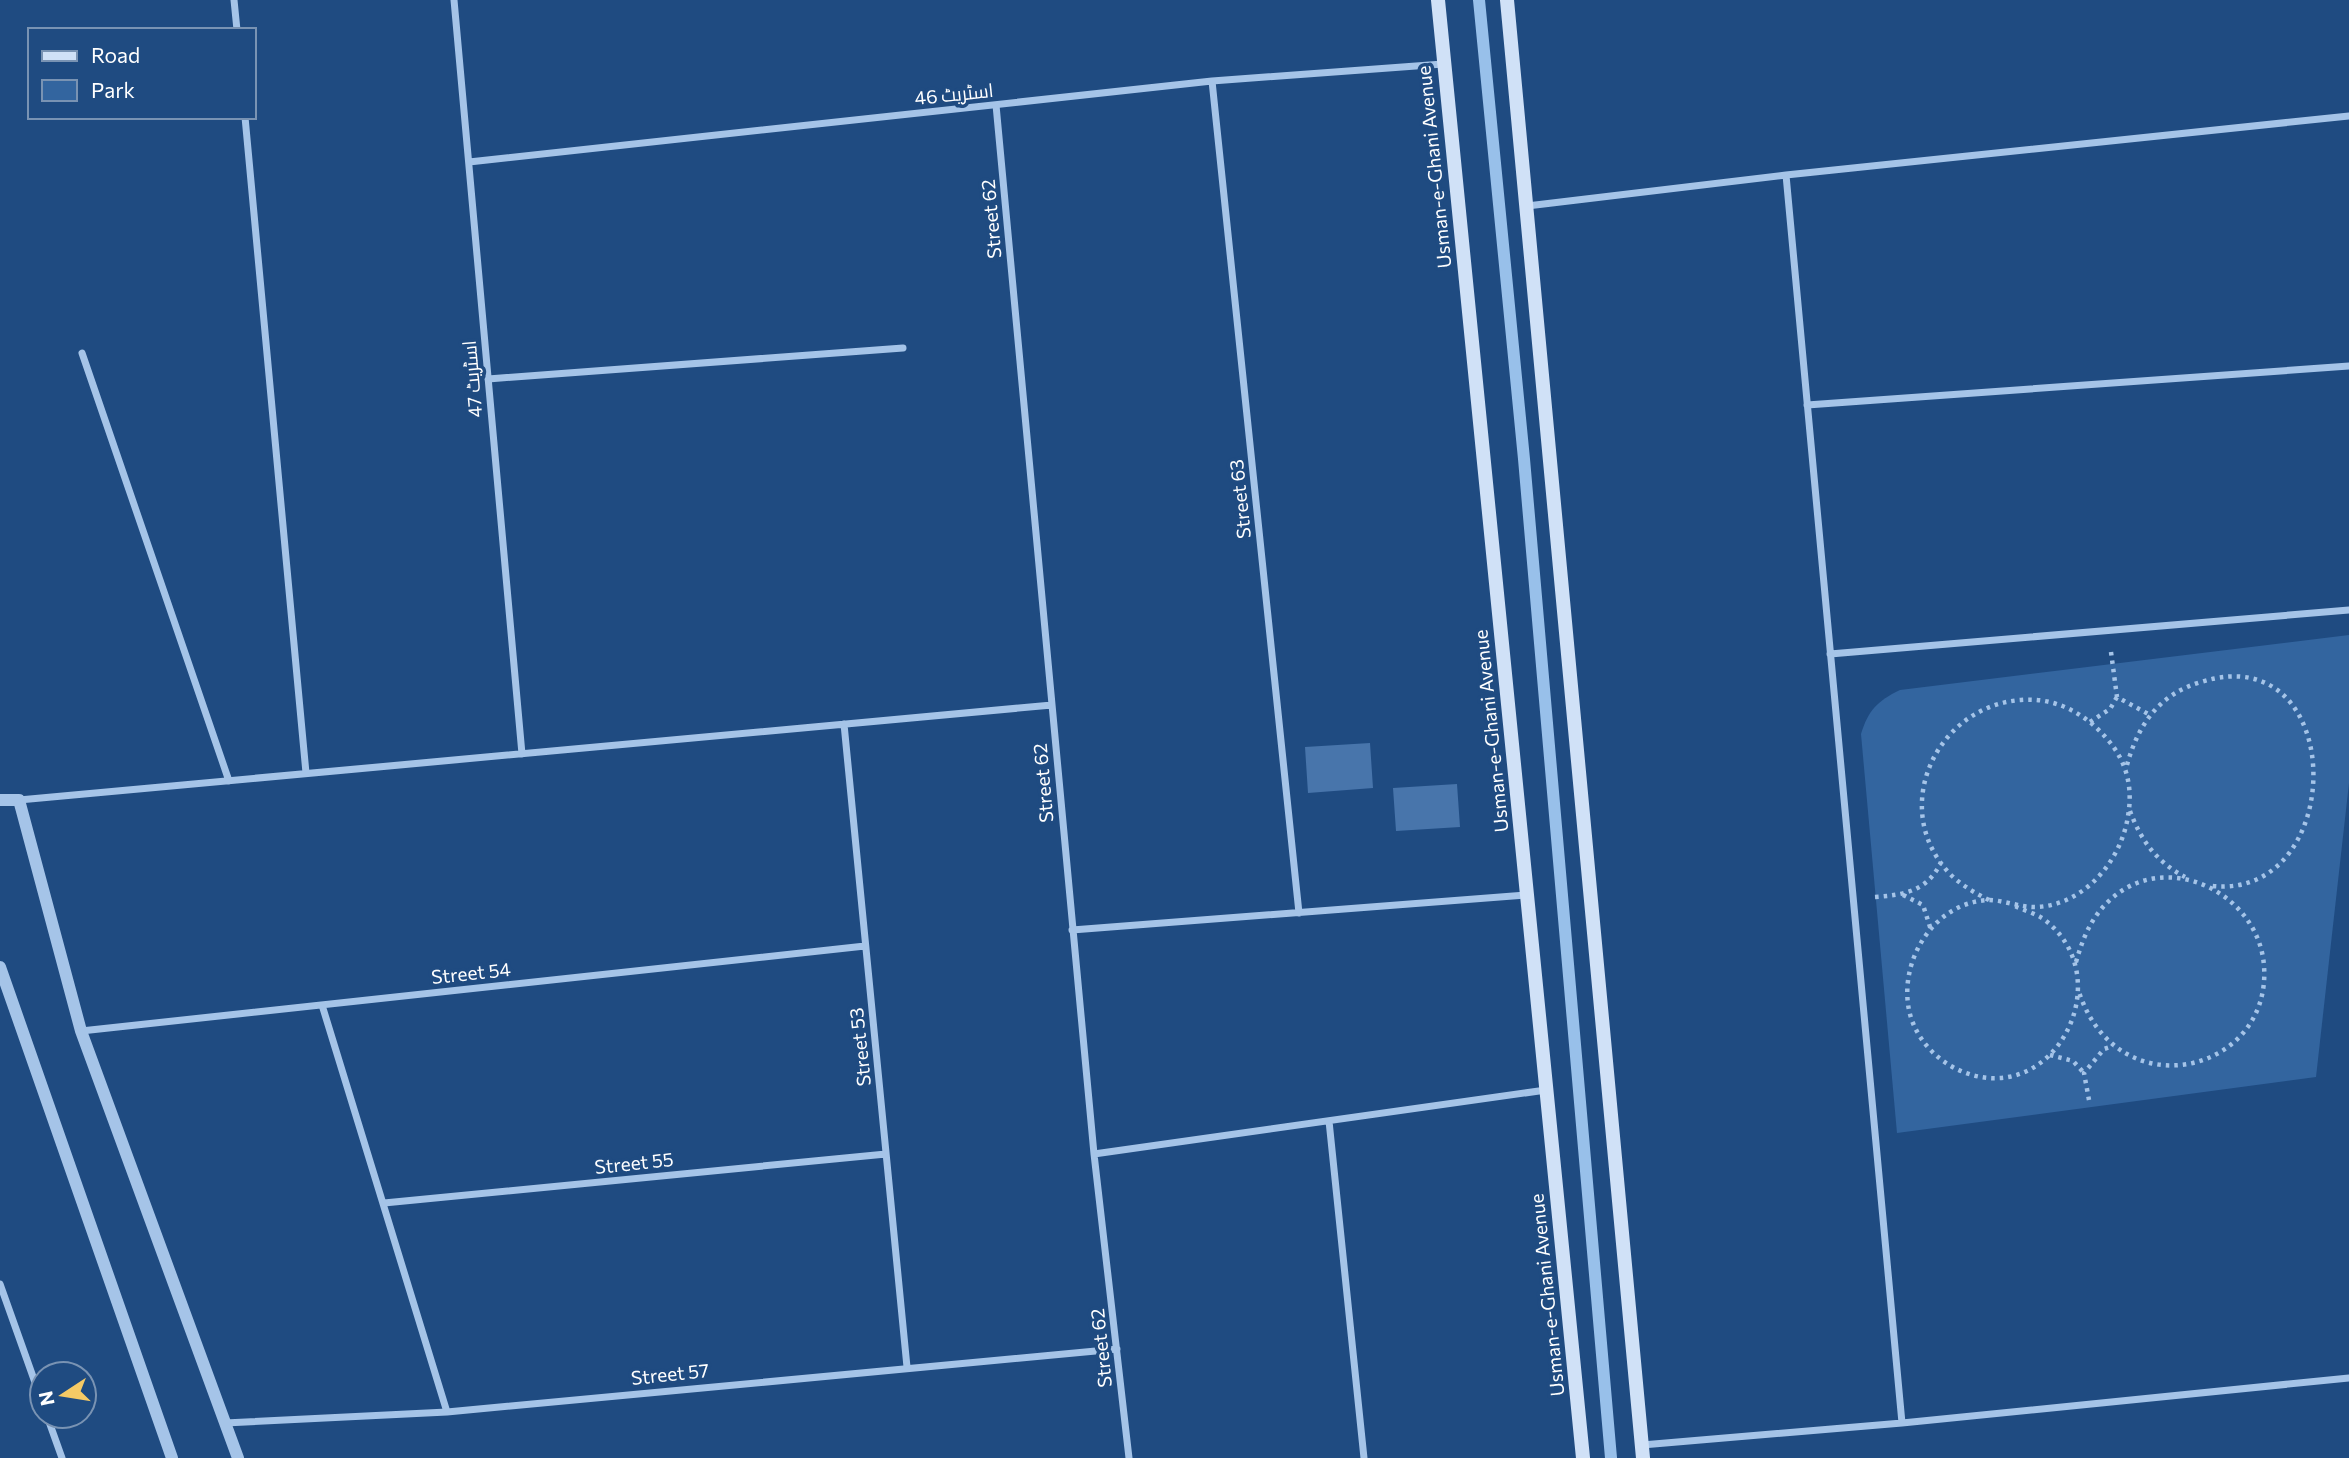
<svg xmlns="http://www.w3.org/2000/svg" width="2349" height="1458" viewBox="0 0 2349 1458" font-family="Commissioner,Cairo,sans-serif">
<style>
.green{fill:#33659f}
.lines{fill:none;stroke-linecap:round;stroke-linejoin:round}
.stream{stroke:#98c0ea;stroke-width:12}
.building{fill:#4875ab}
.path{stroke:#a5c4e8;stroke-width:4.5;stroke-dasharray:3.5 5;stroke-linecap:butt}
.minor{stroke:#a5c4e8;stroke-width:7}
.tertiary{stroke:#a5c4e8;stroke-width:12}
.secondary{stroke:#d0e1f7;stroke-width:14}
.labels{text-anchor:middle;stroke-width:7;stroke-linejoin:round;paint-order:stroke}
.street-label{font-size:19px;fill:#fff;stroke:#1f4b81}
</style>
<rect width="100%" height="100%" fill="#1f4b81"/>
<!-- green -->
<path class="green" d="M2349 635V783L2316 1077 1897 1133 1861 734C1868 711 1877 701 1900 690Z"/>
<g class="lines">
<!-- stream -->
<path class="stream" d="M1479 0 1524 459 1611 1458"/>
</g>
<!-- building -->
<path class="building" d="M1370 743 1373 788 1308 793 1305 747Z
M1457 784 1460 827 1396 831 1393 788Z"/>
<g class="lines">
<!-- path -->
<path class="path" d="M2111 652 2117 697 2150 715
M2090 722 2110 709 2117 697
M2127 765C2138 725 2159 694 2201 682 2349 635 2349 900 2212 886
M2130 811C2141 841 2157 862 2185 877
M1903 895 1923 905 1931 930
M1875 897C1904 895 1928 891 1941 862
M1989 900C1975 893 1961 885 1950 874 1888 809 1936 706 2021 700 2056 697 2086 714 2108 740 2127 762 2133 788 2128 816 2121 862 2083 906 2035 907 2019 907 2003 900 1988 900 1933 903 1899 961 1909 1010 1915 1039 1938 1063 1966 1073 2058 1106 2121 974 2042 918 2034 913 2023 910 2015 906
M2076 962C2083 938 2091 917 2111 899 2168 848 2259 894 2264 966 2272 1073 2118 1111 2079 992
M2050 1055 2073 1061 2084 1073
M2089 1100 2084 1073 2104 1049 2113 1046"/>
<!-- minor -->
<path class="minor" d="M234 0 237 30
M454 0 522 754
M1212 81 1299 913
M996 105 1094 1154 1129 1458
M245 117 306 773
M469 162 1212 81 1443 64
M1786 175 1902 1423
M1527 206 1786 175 2349 116
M82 353 229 781
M488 379 903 348
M1807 405 2349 366
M1830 654 2349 610
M844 724 907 1367
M19 800 1052 705
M1072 930 1526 895
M322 1005 447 1412
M81 1031 865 946
M1329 1121 1364 1458
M1094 1154 1546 1090
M384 1203 886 1154
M0 1284 42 1402
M47 1416 62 1458
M225 1423 447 1412 1117 1349
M1642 1445 1902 1423 2349 1378"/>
<!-- tertiary -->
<path class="tertiary" d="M0 800H19L81 1031 238 1458
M0 967 172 1458"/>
<!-- secondary -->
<path class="secondary" d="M1438 0 1583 1458
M1507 0 1643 1458"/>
</g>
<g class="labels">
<!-- street labels -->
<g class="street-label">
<text transform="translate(954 94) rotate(-6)" y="7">اسٹریٹ 46</text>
<text transform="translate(1434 167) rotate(-96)" y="7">Usman-e-Ghani Avenue</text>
<text transform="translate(991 219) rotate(-95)" y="7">Street 62</text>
<text transform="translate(472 379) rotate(-95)" y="7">اسٹریٹ 47</text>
<text transform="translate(1240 499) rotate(-96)" y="7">Street 63</text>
<text transform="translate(1491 731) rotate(-96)" y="7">Usman-e-Ghani Avenue</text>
<text transform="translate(1043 783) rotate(-95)" y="7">Street 62</text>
<text transform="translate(471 973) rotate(-6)" y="7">Street 54</text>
<text transform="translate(860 1047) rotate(-96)" y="7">Street 53</text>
<text transform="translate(634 1163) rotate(-6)" y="7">Street 55</text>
<text transform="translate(1547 1295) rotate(-96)" y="7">Usman-e-Ghani Avenue</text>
<text transform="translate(1101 1348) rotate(-96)" y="7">Street 62</text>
<text transform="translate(670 1374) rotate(-6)" y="7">Street 57</text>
</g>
</g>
<!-- legend -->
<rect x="28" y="28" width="228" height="91" fill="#1f4b81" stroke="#7993b3" stroke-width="2"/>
<rect x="42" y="51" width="35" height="10" fill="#d0e1f7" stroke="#7993b3" stroke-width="2"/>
<text x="91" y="63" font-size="21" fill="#ffffff">Road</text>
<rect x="42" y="80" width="35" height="21" fill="#33659f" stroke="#7993b3" stroke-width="2"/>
<text x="91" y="98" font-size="21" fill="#ffffff">Park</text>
<!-- north arrow -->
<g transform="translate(63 1395) rotate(258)"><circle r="33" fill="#1f4b81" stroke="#7993b3" stroke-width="2"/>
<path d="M0-5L12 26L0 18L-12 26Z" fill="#f6ca65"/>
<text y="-10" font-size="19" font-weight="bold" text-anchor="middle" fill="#ffffff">N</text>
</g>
</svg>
